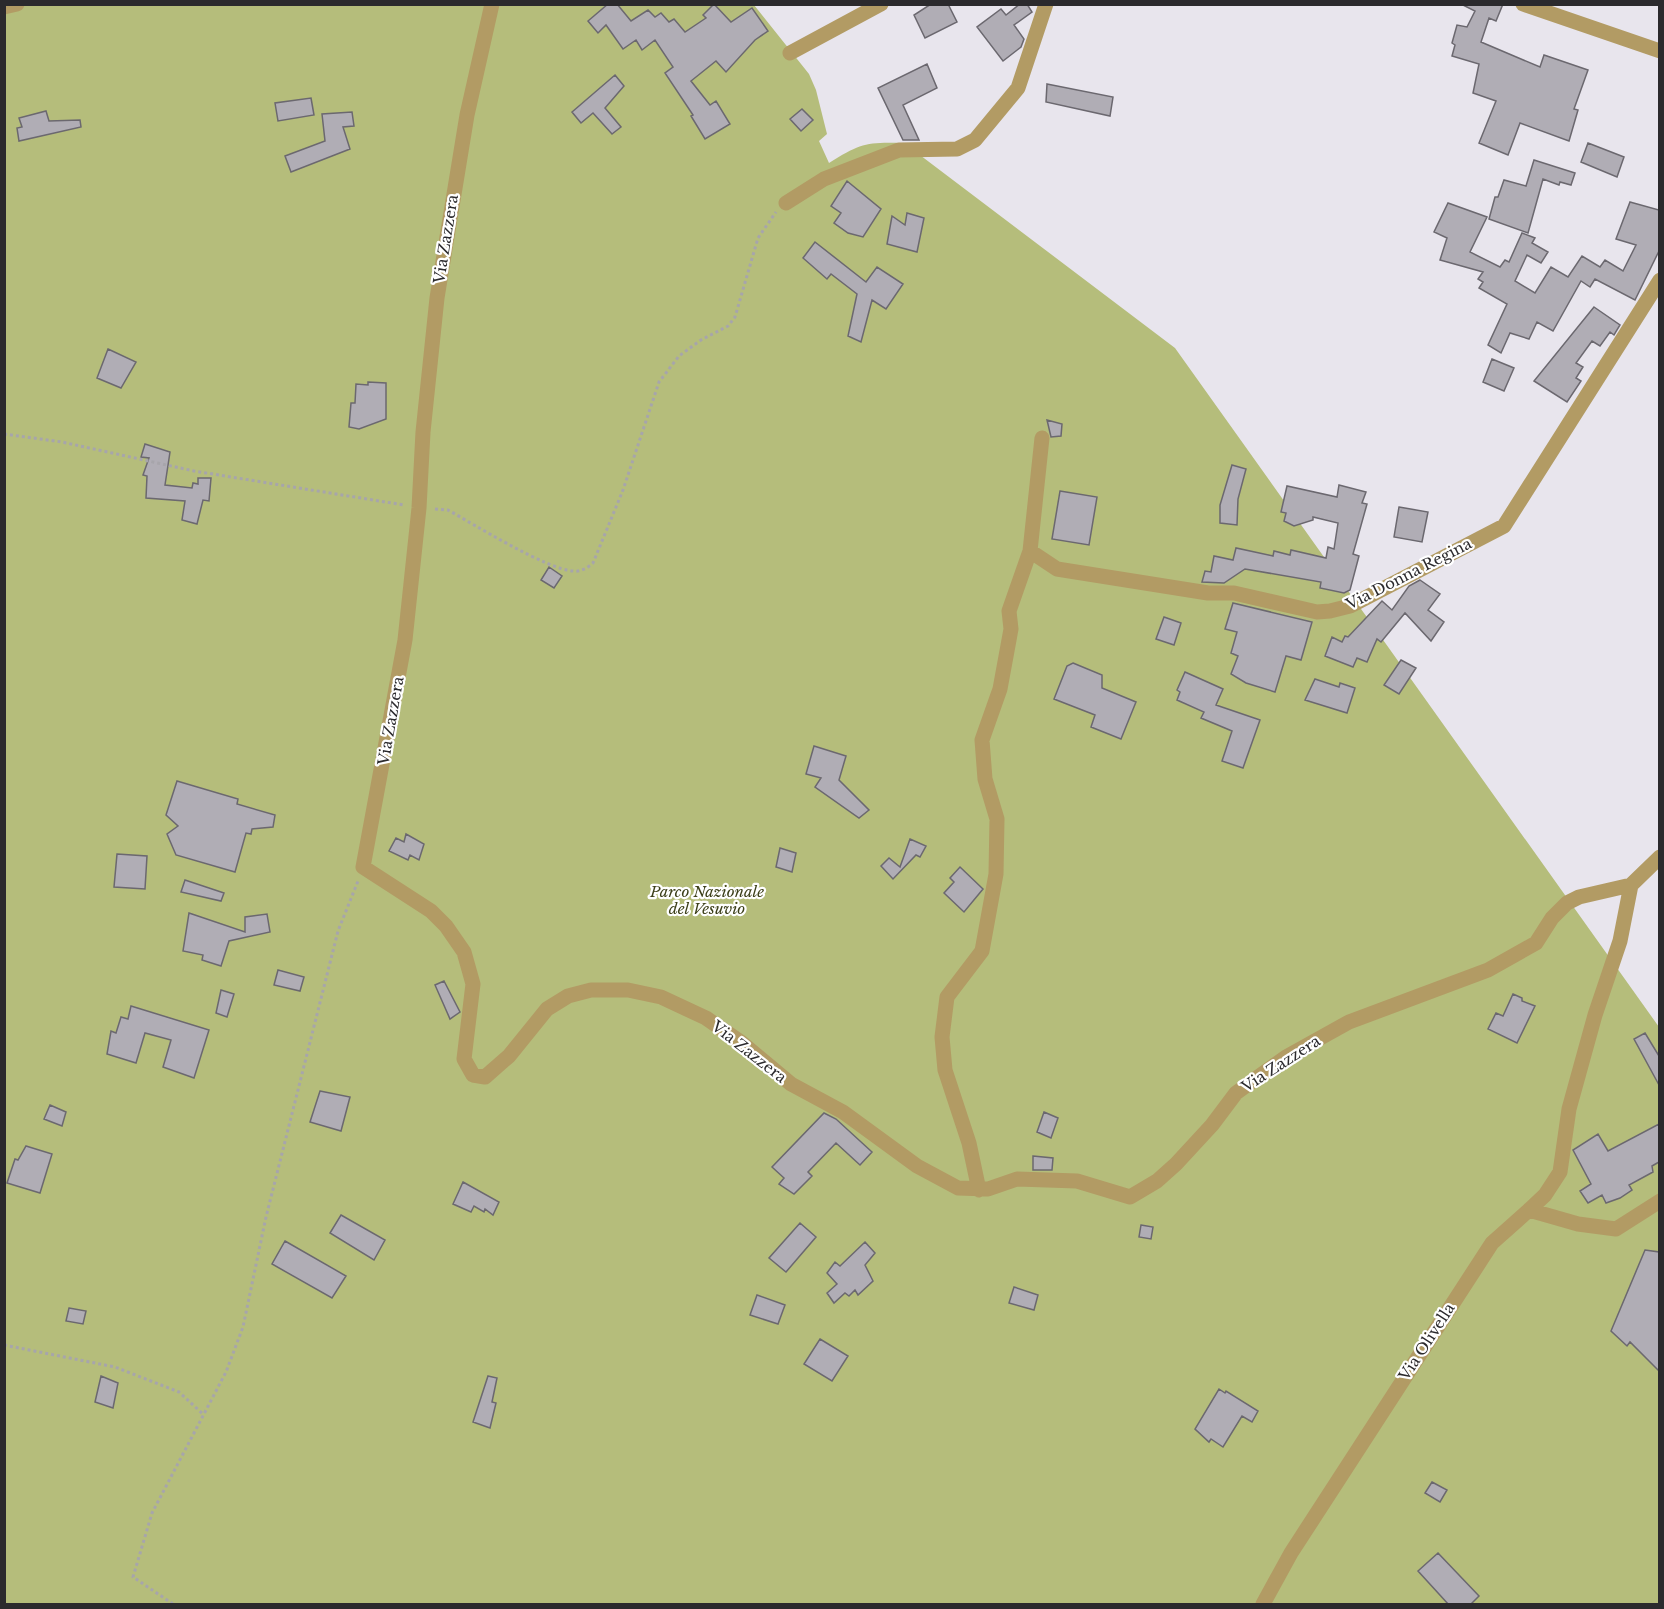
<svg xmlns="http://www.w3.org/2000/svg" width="1664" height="1609" viewBox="0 0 1664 1609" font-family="'Libre Baskerville',serif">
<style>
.green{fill:#b5bd7b}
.building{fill:#b0adb5;stroke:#6b686f;stroke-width:1.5}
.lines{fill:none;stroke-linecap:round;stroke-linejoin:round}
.path{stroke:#a7a5ab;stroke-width:3;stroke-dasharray:3 3;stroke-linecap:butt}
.minor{stroke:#b29b64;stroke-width:15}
.labels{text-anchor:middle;stroke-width:4.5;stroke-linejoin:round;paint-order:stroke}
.street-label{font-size:15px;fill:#2b2a2d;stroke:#fff}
.park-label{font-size:15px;font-style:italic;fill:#3c3f19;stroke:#fff}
</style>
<rect width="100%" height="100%" fill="#e8e5ed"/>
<!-- green -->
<path class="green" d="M5 5H754L809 74 816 90 827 134 819 141 829 163C861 143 866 142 904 143L1175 348 1659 1027V1604H5Z"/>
<!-- building -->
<path class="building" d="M608 4H617L631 21 648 10 655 17 661 13 669 22 674 19 685 32 706 18 703 15 714 4 731 22 752 8 768 31 755 40 726 72 716 61 691 81 710 105 716 101 730 124 705 139 691 116 693 115 665 73 673 67 655 40 642 50 636 40 623 49 606 25 598 33 588 21Z
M931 4H948L957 22 925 38 914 15Z
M1020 4H1027L1032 12 1014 25 1024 39 1021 47 1003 61 977 27 1001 9 1006 15Z
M1461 4H1503L1496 21 1489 18 1481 42 1540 67 1544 55 1588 70 1574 109 1578 110 1569 141 1520 123 1508 155 1479 143 1496 101 1473 93 1479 64 1452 56 1455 45 1452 43 1457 25 1467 27 1475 11Z
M927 64 937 88 903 105 919 140H903L878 88Z
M615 75 624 86 605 108 621 127 612 134 593 113 581 123 572 112Z
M1047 84 1113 97 1110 116 1046 102Z
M311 98 314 115 278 121 275 103Z
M802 109 813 120 801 131 790 119Z
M46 111 49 121 80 120 81 127 19 141 17 128 22 127 19 118Z
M352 112 354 126 343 127 350 149 291 172 285 156 325 141 322 114Z
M1588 143 1624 157 1617 177 1581 162Z
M1534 160 1575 173 1571 185 1560 182 1559 185 1543 179 1528 233 1489 219 1495 197H1498L1504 180 1526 186Z
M847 181 881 209 863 237 848 233 834 223 841 213 831 206Z
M1630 202 1659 210V251L1635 300 1595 279 1590 287 1581 281 1553 331 1537 322 1529 339 1510 333 1501 353 1488 345 1507 304 1479 288 1483 282 1478 279 1483 272 1440 260 1447 238 1434 232 1448 203 1487 217 1470 252 1500 267 1505 260 1509 262 1522 233 1535 238 1532 243 1548 252 1541 263 1527 255 1515 281 1535 293 1551 267 1568 277 1582 256 1600 267 1605 260 1623 271 1636 245 1616 239Z
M907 213 924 218 917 252 887 244 892 216 905 225Z
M815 242 866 282 877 267 903 284 886 309 872 300 861 342 848 336 857 294 831 274 827 279 803 258Z
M1594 307 1620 325 1614 335 1610 332 1600 346 1592 341 1576 363 1583 367 1576 378 1581 381 1567 402 1534 381Z
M108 349 136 362 121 388 97 378Z
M1492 359 1514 368 1504 391 1483 382Z
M368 382 386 383V419L359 429 349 427 351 403H355L356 384 368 385Z
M1047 420 1062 424 1061 436 1051 437Z
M145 444 170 452 165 485 192 488 193 483 198 484V478H211L209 501 203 500 197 524 182 520 185 501 146 498 147 476 143 475 149 458 141 457Z
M1232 465 1246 469 1238 499 1237 525 1220 523V505Z
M1339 485 1366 492 1362 503 1367 504 1353 554 1359 556 1350 590 1344 593 1320 588 1321 582 1245 569 1224 583 1202 582 1205 571 1211 572 1214 556 1233 560 1236 548 1273 556 1274 551 1290 555 1291 550 1326 558 1328 547 1334 549 1338 523 1313 517V520L1294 526 1284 521 1286 513 1281 512 1287 486 1337 497Z
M1060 491 1097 497 1089 545 1052 539Z
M1399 507 1428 512 1422 542 1394 537Z
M549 567 562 576 554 588 541 580Z
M1420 580 1440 594 1428 610 1444 622 1431 641 1405 613 1381 642 1377 639 1367 662 1357 658 1353 667 1325 656 1332 637 1342 642 1345 636 1348 637 1382 601 1392 610 1409 586Z
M1233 603 1312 622 1301 660 1286 656 1275 692 1246 683 1231 674 1238 656 1231 653 1237 632 1225 629Z
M1164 617 1181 623 1174 645 1156 639Z
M1401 660 1416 668 1399 694 1384 685Z
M1073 663 1102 675V688L1136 702 1121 739 1091 727 1095 715 1054 699 1067 666Z
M1185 672 1223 689 1216 705 1260 720 1243 768 1222 761 1232 731 1201 718 1204 712 1177 700 1180 692 1177 690Z
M1315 679 1339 687 1340 683 1355 688 1347 713 1305 700Z
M814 746 846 756 839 780 869 810 859 818 815 787 821 778 806 774Z
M177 781 238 799 237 804 275 815 273 827 252 829 251 834 246 833 235 872 176 855 167 834 178 826 166 815Z
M406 834 424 844 419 860 410 855 408 860 389 851 396 838 404 842Z
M910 839 926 846 920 857 916 855 893 879 881 866 889 858 900 867Z
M780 848 796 853 792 872 776 867Z
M117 854 147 856 145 889 114 887Z
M960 867 983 889 964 912 944 893 954 882 950 878Z
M185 880 224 893 221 901 181 892Z
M189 913 245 932V917L267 914 270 932 229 941 221 966 202 960 203 955 183 951Z
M278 970 304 977 300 991 274 985Z
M444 981 460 1012 450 1019 435 985Z
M221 990 234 994 227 1017 216 1013Z
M1513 994 1522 998V1001L1535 1006 1517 1043 1488 1029 1496 1013 1503 1016Z
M131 1006 209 1030 194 1078 163 1067 171 1040 145 1033 136 1063 107 1054 111 1031 116 1033 121 1017 128 1019Z
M1645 1033 1659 1056V1085L1634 1039Z
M320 1091 350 1097 341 1131 310 1122Z
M50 1105 66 1112 62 1126 44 1119Z
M1044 1112 1058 1118 1051 1138 1037 1132Z
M824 1113 836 1119 872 1152 860 1165 836 1143 808 1172 812 1176 794 1194 779 1184 784 1178 772 1167Z
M1659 1124V1162L1652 1166 1653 1172 1629 1185 1632 1190 1620 1198 1606 1203 1602 1195 1588 1203 1580 1191 1591 1184 1573 1150 1598 1134 1608 1151Z
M26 1146 52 1154 40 1193 7 1183 15 1159 18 1160Z
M1033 1156 1053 1158 1052 1170H1033Z
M463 1182 499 1202 493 1215 485 1209 484 1212 474 1206 471 1212 453 1204Z
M341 1215 385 1240 374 1260 330 1233Z
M800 1223 816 1237 786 1272 769 1258Z
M1141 1225 1153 1227 1151 1239 1139 1237Z
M285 1241 346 1276 332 1298 272 1264Z
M865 1242 875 1253 865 1265 873 1281 858 1295 855 1290 849 1296 845 1293 834 1303 827 1293 837 1284 827 1273 835 1262 840 1266Z
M1645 1250 1659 1252V1371L1630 1342 1627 1346 1611 1331Z
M1014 1287 1038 1295 1034 1310 1009 1303Z
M757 1295 785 1305 778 1324 750 1315Z
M69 1308 86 1311 83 1324 66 1321Z
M820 1339 848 1356 832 1381 804 1364Z
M101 1376 118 1383 113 1408 95 1402Z
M488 1376 497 1378 492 1402 496 1403 490 1428 473 1422Z
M1219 1389 1225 1393 1226 1391 1258 1411 1252 1422 1242 1416 1223 1447 1211 1439 1209 1442 1195 1429Z
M1432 1482 1447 1490 1440 1502 1425 1493Z
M1438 1553 1479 1596 1470 1605H1449L1418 1571Z"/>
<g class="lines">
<!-- path -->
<path class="path" d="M4 434 62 442 194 471 404 505
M435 509 448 510C473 524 548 570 573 571 581 572 587 568 593 563L623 490 659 382 679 356 701 340 728 326 735 317 758 238 776 212
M4 1345 115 1367 179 1392 204 1415
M173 1604 133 1577 152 1513 226 1372 243 1327 266 1217 338 931 358 881"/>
<!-- minor -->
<path class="minor" d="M492 4 467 115 437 298 423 432 419 508 405 640 363 867 431 911 446 926 464 952 473 984 464 1059 473 1075 485 1077 509 1056 547 1009 568 996 591 990H628L661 997 706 1018 742 1043 791 1084 843 1112 917 1166 958 1188 988 1189 1017 1179 1077 1181 1130 1197 1157 1181 1176 1164 1212 1125 1236 1093 1286 1057 1349 1022 1488 970 1536 943 1552 918 1567 903 1579 897 1631 885
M1523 4 1660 51
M4 7 17 4
M790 53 881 4
M786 203 824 179 899 150 957 149 975 140 1018 88 1046 4
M1030 551 1057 569 1208 593H1234L1317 612 1330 611 1350 606 1504 526 1660 280
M1631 885 1660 857
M979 1190 969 1143 945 1070 942 1037 947 997 982 951 996 874 997 819 985 779 982 740 1000 689 1011 629 1009 611 1030 551 1042 438
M1529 1210 1545 1195 1560 1172 1569 1109 1595 1015 1620 941 1631 885
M1263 1604 1291 1553 1492 1243 1529 1210 1578 1224 1616 1229 1660 1201"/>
</g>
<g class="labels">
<!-- street labels -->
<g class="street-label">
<text transform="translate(446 239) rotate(-81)" y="5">Via Zazzera</text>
<text transform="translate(1409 574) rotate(-27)" y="5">Via Donna Regina</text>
<text transform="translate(391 721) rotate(-80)" y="5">Via Zazzera</text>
<text transform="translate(749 1052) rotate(38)" y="5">Via Zazzera</text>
<text transform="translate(1281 1064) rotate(-33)" y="5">Via Zazzera</text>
<text transform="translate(1427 1342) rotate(-57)" y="5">Via Olivella</text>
</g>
<!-- park labels -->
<g class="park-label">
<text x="707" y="897">Parco Nazionale<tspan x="707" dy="17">del Vesuvio</tspan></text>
</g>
</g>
<!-- border -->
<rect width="1664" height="1609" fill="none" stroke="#2b2a2d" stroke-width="12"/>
</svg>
